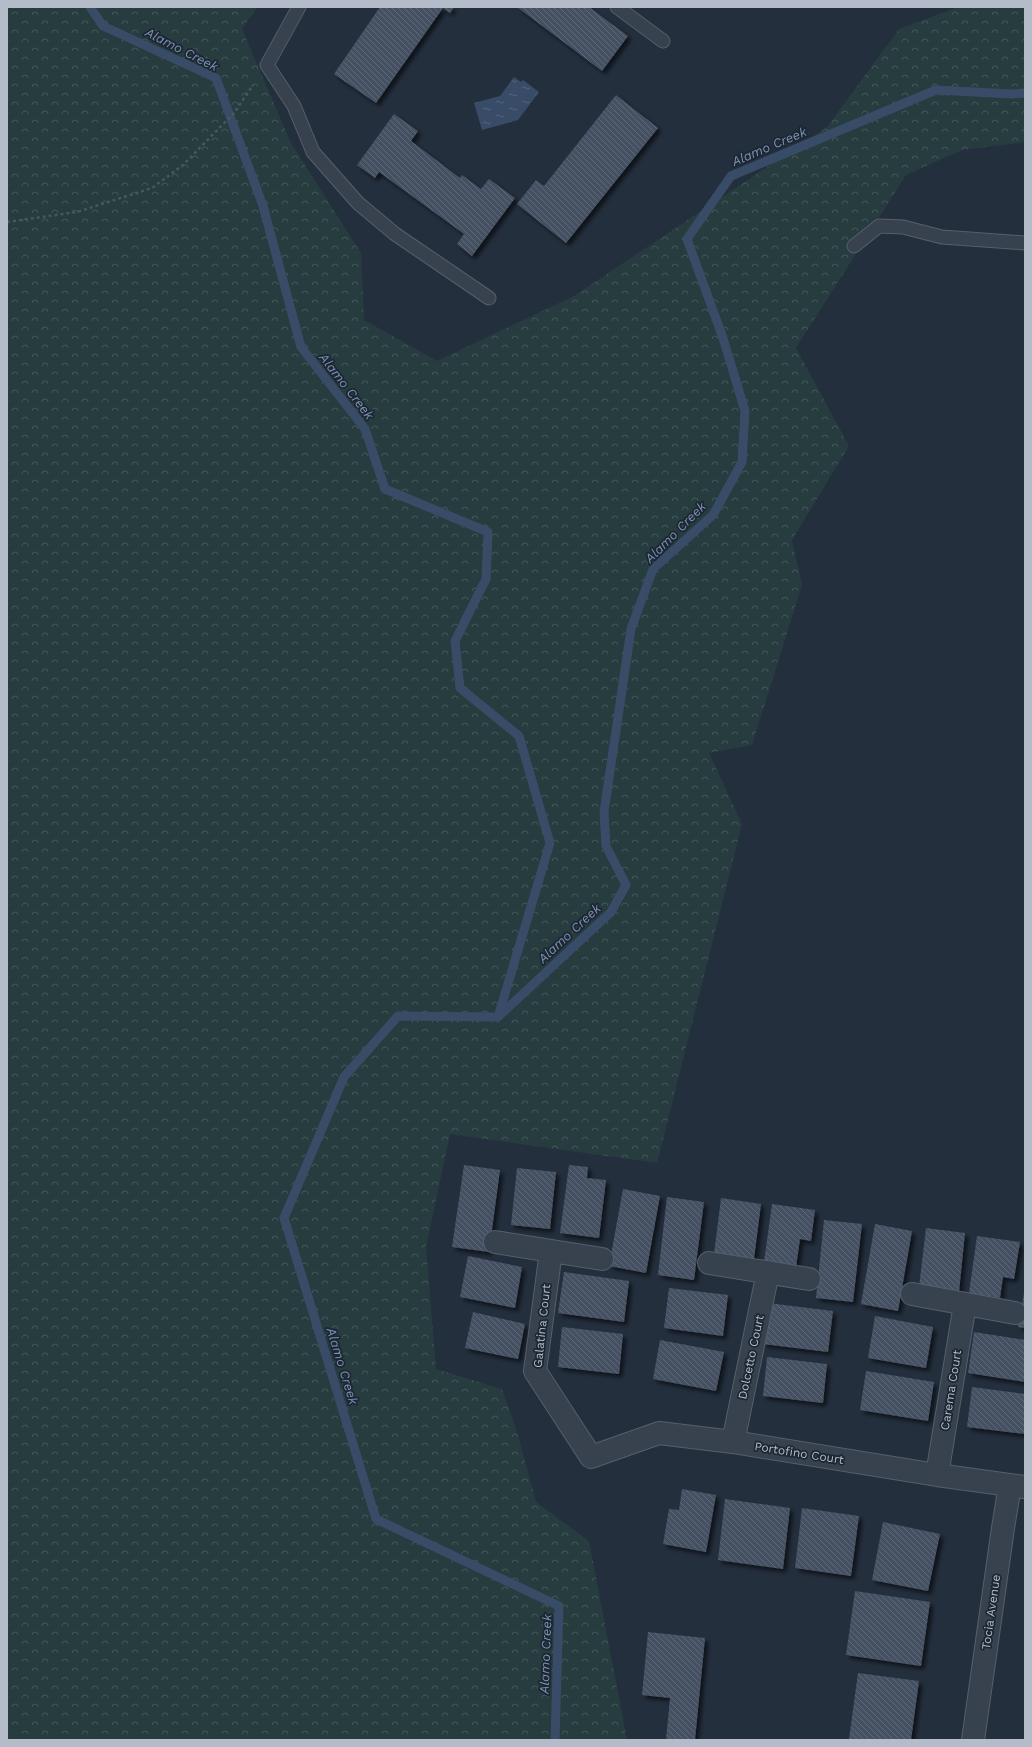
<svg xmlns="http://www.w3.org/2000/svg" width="1032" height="1747" viewBox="0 0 1032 1747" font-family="'Work Sans',sans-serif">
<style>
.forest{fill:url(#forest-crowns)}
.water{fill:url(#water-ripples)}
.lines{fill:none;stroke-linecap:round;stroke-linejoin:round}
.stream{stroke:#394c67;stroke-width:9}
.building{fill:url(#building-back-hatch);filter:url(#shadow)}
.service-casing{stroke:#565f6c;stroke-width:15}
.minor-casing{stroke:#565f6c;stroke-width:24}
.path{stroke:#44595c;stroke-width:2.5;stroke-dasharray:3 3;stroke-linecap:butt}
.service{stroke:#38414e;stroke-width:13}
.minor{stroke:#38414e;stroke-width:22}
.labels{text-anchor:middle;stroke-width:3.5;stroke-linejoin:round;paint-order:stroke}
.street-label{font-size:12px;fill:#b4bcc9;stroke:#1d2633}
.water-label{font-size:13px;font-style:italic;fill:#7c92b1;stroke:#1d2633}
</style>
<defs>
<pattern id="forest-crowns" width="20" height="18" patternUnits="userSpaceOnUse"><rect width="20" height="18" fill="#263c3f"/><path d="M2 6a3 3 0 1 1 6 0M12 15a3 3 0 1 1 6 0" fill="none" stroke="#435659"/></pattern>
<pattern id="water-ripples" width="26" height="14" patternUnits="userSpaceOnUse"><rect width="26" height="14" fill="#394c67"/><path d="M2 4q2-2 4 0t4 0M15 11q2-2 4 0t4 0" fill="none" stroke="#53647b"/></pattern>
<pattern id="building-back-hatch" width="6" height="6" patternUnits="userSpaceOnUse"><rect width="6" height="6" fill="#455162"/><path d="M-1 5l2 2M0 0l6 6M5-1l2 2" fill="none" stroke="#5d6877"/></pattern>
<filter id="shadow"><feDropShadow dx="3.5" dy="3.5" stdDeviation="2" flood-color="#0009"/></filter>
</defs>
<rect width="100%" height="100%" fill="#242f3e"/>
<!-- forest -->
<path class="forest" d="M7 7H257L242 29 291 143 361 253 364 320 437 361 574 296 827 127 899 29 958 7H1025V142L962 150 906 175 796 348 849 446 792 540 802 585 752 745 709 753 742 824 657 1163 450 1134 426 1247 436 1369 502 1389 518 1435 536 1502 589 1541 627 1740H7Z"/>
<!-- water -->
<path class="water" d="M514 77 521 82 523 80 539 92 518 120 482 130 474 103 500 96Z"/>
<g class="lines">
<!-- stream -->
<path class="stream" d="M90 7 103 26 216 78 263 206 301 347 365 429 385 489 488 532 486 579 455 641 460 688 519 736 550 843 498 1017 398 1016 344 1077 284 1218 376 1519 559 1606 555 1740
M499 1016 611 912 626 885 606 846 604 812 631 629 653 569 713 515 742 462 745 411 723 338 687 239 731 176 936 90 1012 94 1025 93"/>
</g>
<!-- building -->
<path class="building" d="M380 7H454L450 13 443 8 376 103 334 74Z
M517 7H589L628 36 602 71Z
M616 95 658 128 566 243 517 204 536 180 544 186Z
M394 114 418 131 411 141 460 178 462 175 481 189 489 179 515 198 472 256 457 244 464 234 379 172 375 178 357 165Z
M464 1165 500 1170 489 1252 452 1247Z
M569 1165 588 1167 587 1178 606 1180 599 1238 560 1233Z
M517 1168 556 1172 550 1229 511 1225Z
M623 1189 660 1196 646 1273 609 1266Z
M667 1197 704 1202 694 1280 658 1275Z
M721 1198 761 1204 754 1259 714 1254Z
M772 1204 815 1210 811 1241 800 1239 796 1267 764 1262Z
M824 1220 862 1224 853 1302 816 1298Z
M875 1224 912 1231 898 1311 861 1304Z
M926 1228 965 1233 959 1292 919 1287Z
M977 1236 1020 1242 1014 1279 1003 1277 1000 1298 969 1293Z
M468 1256 522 1267 515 1308 460 1297Z
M564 1272 629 1281 624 1322 558 1313Z
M669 1288 728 1295 723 1336 664 1328Z
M1024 1293H1025V1328L1018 1327Z
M768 1303 833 1311 828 1352 763 1344Z
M473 1312 525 1324 518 1359 465 1348Z
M875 1316 933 1327 926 1368 868 1358Z
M562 1327 623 1334 619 1374 558 1367Z
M974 1332 1025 1340V1382L968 1373Z
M660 1340 724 1352 716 1391 653 1379Z
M767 1357 827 1364 823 1403 763 1396Z
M866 1371 934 1382 928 1421 860 1410Z
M972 1387 1025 1394V1434L967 1427Z
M682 1489 716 1495 706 1552 663 1544 669 1509 679 1510Z
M725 1499 790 1508 783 1569 718 1560Z
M802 1508 859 1516 851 1576 795 1568Z
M883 1522 940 1534 928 1591 872 1580Z
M855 1591 930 1602 921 1666 846 1655Z
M648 1632 705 1638 695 1740H666L670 1698 642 1695Z
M858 1673 919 1681 911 1740 849 1739Z"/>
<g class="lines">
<!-- service casing -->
<g class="service-casing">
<path id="service" d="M299 7 267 65 294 106 313 152 358 203 395 234 489 298
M617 7 663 41
M854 246 879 226 903 227 942 237 1025 243"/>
</g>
<!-- minor casing -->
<g class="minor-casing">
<path id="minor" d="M495 1242 602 1259
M551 1251 535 1371 591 1457 659 1433 733 1442 937 1475 1025 1487
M709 1263 809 1279
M912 1294 1015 1313
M733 1442 768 1272
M937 1475 965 1304
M973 1740 1003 1528 1010 1485"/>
</g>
<!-- path -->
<path class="path" d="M7 222 77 212 152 188 183 165 234 113 253 85"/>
<!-- service -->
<use href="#service" class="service"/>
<!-- minor -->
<use href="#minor" class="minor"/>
</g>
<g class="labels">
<!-- street labels -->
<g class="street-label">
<text transform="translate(542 1326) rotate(-84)" y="4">Galatina Court</text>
<text transform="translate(751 1357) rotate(-78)" y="4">Dolcetto Court</text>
<text transform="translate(951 1390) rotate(-81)" y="4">Carema Court</text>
<text transform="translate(799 1453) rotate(9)" y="4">Portofino Court</text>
<text transform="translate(991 1612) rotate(-82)" y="4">Tocia Avenue</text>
</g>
<!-- water labels -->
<g class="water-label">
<text transform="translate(182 49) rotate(27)" y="5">Alamo Creek</text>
<text transform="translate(769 146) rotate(-23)" y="5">Alamo Creek</text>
<text transform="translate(347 386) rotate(52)" y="5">Alamo Creek</text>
<text transform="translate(675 532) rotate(-45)" y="5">Alamo Creek</text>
<text transform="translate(569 933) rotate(-43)" y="5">Alamo Creek</text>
<text transform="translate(343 1366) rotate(73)" y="5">Alamo Creek</text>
<text transform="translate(545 1654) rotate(-88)" y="5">Alamo Creek</text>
</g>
</g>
<!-- border -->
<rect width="1032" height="1747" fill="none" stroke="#b4bcc9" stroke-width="16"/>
</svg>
